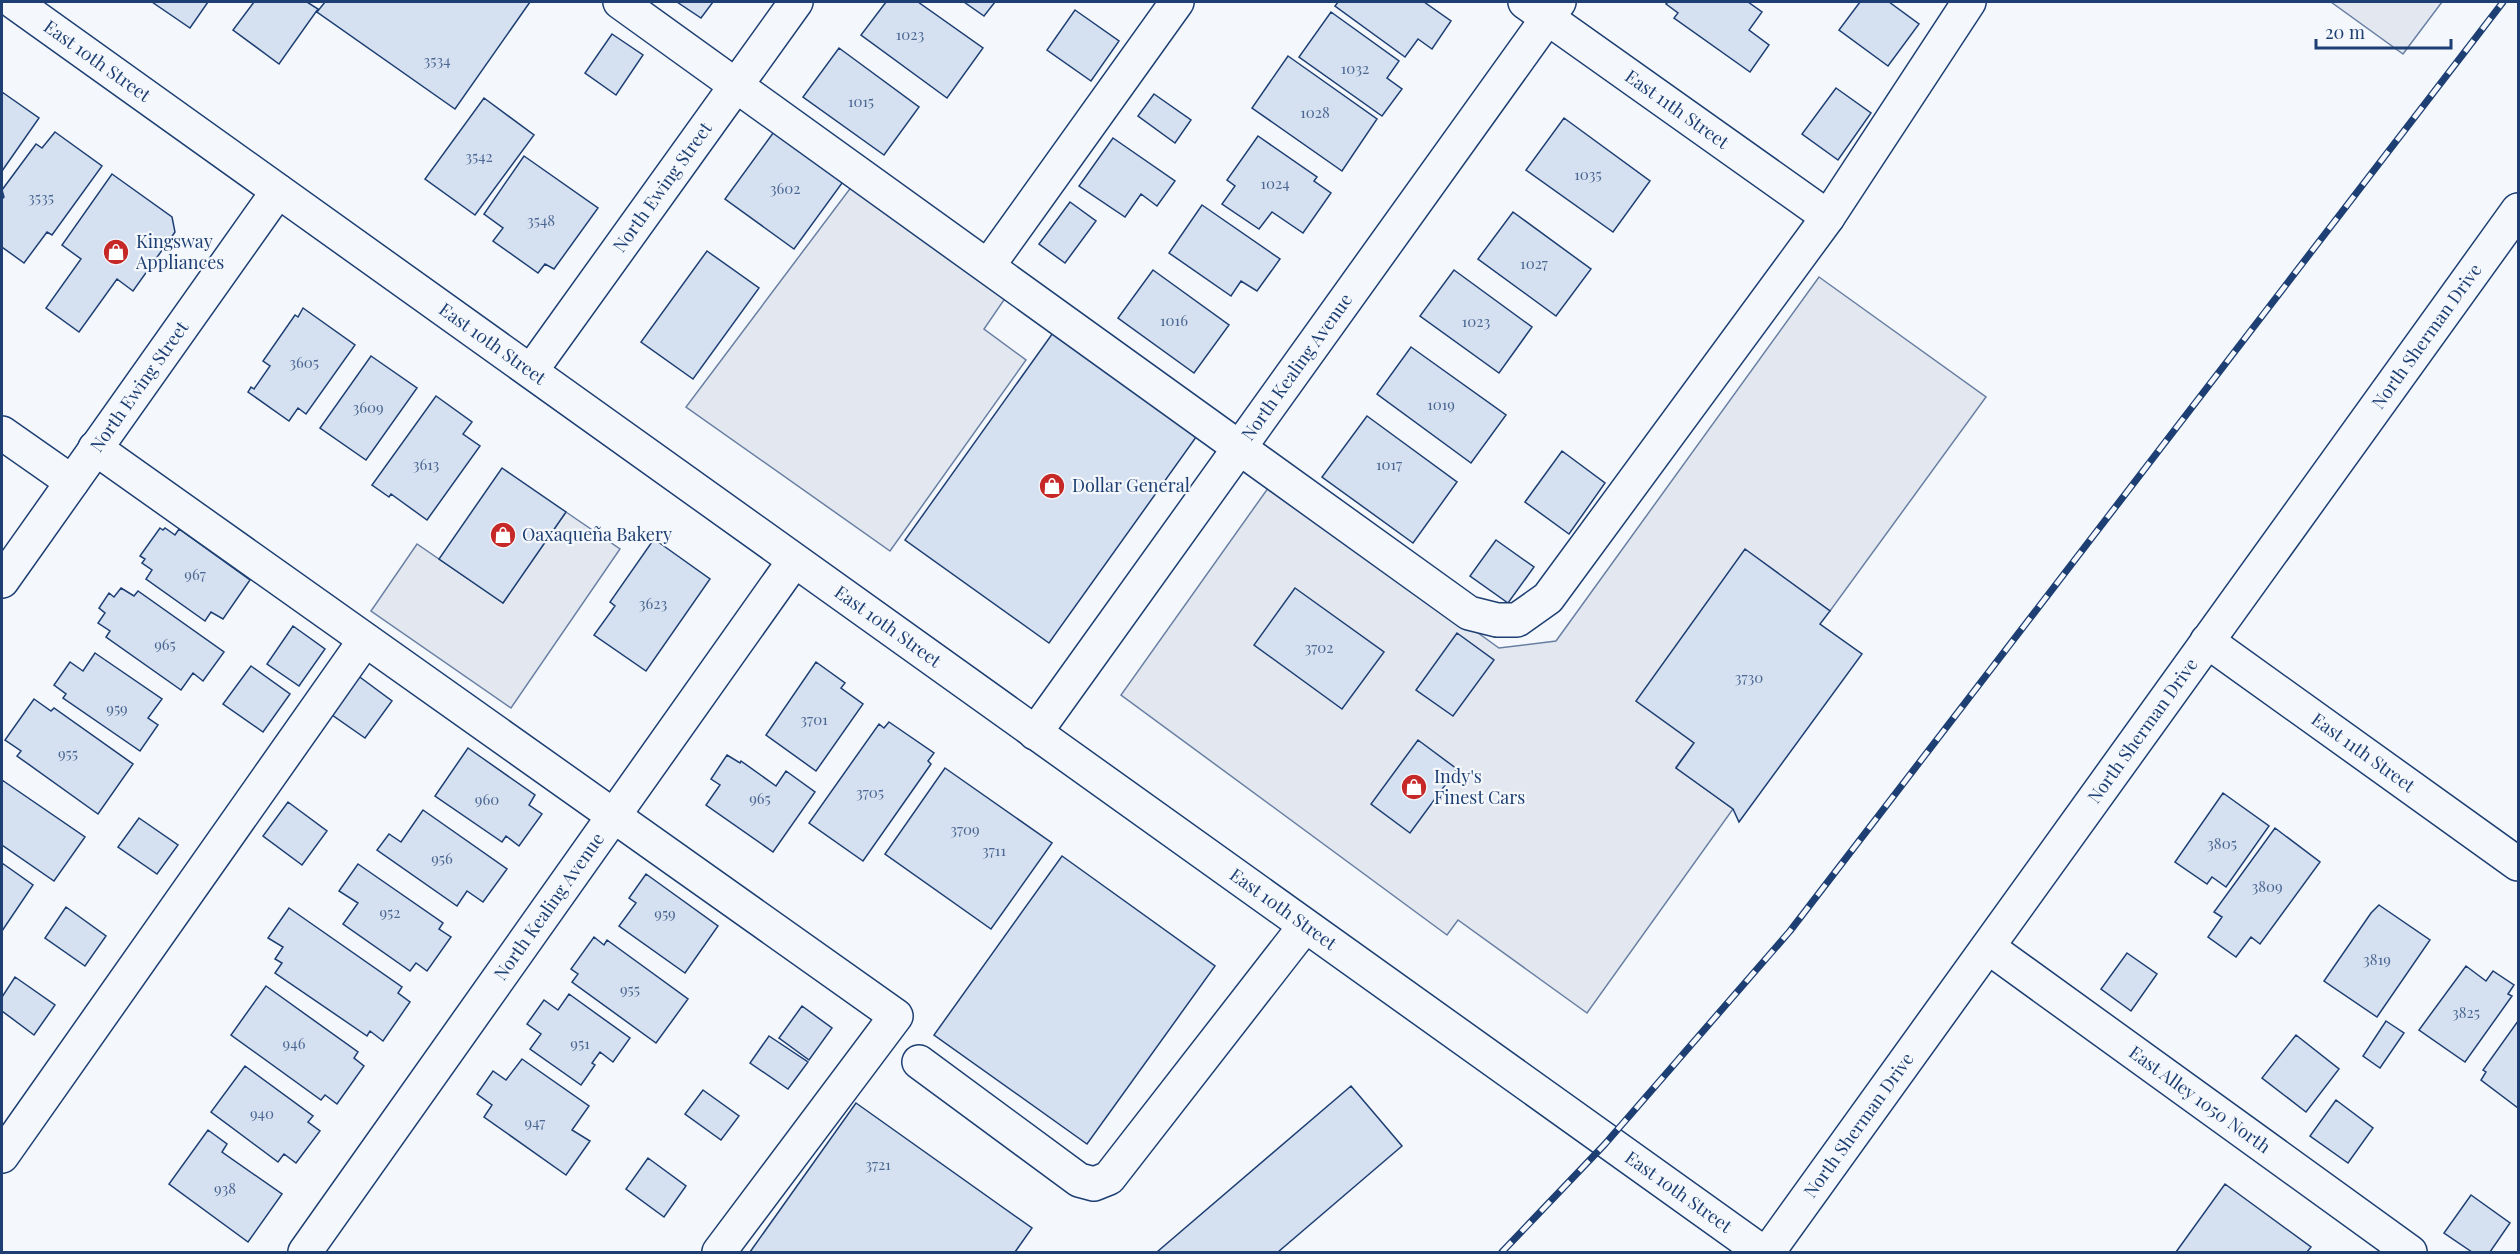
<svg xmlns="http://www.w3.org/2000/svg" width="2520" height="1254" viewBox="0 0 2520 1254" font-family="'Playfair Display',serif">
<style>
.parking{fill:#e3e8f0;stroke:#687fa3;stroke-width:1.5}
.building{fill:#d5e0f0;stroke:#1d3f73;stroke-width:1.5}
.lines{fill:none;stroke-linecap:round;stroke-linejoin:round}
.minor-casing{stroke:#1d3f73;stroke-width:36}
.major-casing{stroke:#1d3f73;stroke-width:36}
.minor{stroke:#f4f7fb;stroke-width:33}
.major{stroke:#f4f7fb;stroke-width:33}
.rail-casing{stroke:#1d3f73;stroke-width:7}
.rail{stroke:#f4f7fb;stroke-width:4.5;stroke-dasharray:14;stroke-linecap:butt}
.labels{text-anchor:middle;stroke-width:4.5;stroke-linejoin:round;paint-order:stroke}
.number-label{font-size:15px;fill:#4b6792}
.street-label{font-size:18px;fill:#1d3f73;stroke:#f4f7fb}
.poi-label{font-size:18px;fill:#1d3f73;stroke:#f4f7fb;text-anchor:start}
</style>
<rect width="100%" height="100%" fill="#f4f7fb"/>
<!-- parking -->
<path class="parking" d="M2331 2H2442L2403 54Z
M852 186 1006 297 984 329 1026 360 890 551 686 407Z
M1819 277 1986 397 1830 611 1745 550 1694 743 1676 767 1733 809 1587 1013 1458 920 1447 935 1121 695 1271 484 1499 648 1556 641Z
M566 512 620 549 511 708 371 611 417 544 503 603Z"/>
<!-- building -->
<path class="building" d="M152 2H208L190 28Z
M254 2H307L318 9 279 64 233 30Z
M325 2H530L455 109 317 12Z
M677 2H713L701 18Z
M886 2H918L983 48 947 98 861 35Z
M964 2H995L984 16Z
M1338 2H1424L1451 21 1432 49 1418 39 1405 57 1335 6Z
M1668 2H1748L1762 12 1749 30 1769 45 1750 72 1674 18 1678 13 1666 4Z
M1860 2H1889L1919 24 1888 66 1839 30Z
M1075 10 1119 41 1091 81 1047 50Z
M1331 12 1399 61 1387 78 1402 89 1382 116 1299 57Z
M612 34 643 55 616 95 585 73Z
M839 48 919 107 884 155 803 97Z
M1288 56 1377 119 1342 171 1252 108Z
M1836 88 1871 113 1838 160 1802 134Z
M2 92 39 118 2 171Z
M1154 94 1191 120 1175 143 1138 116Z
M484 98 534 135 475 215 425 179Z
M1564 118 1650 181 1613 232 1526 170Z
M776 129 845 179 794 249 725 199Z
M55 132 102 166 52 235 47 232 24 263 2 247V199L4 197 2 190 36 144 42 148Z
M1258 136 1317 177 1314 181 1331 193 1303 233 1272 212 1259 229 1222 204 1235 186 1227 180Z
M1113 138 1175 181 1157 206 1141 194 1125 217 1079 186Z
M524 156 598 208 554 269 545 264 538 273 493 241 503 228 484 214Z
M112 174 172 217 175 232 133 291 117 279 79 332 46 308 81 259 62 245Z
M1070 202 1096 221 1065 263 1039 244Z
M1202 205 1280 259 1257 291 1241 281 1231 296 1169 253Z
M1513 212 1591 269 1556 316 1478 259Z
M707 251 759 288 693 379 641 342Z
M1153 270 1229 325 1194 373 1118 318Z
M1454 270 1532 327 1499 373 1420 316Z
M303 308 355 345 306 414 298 408 289 421 248 392 251 387 254 389 270 366 263 361 295 315 298 317Z
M1055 330 1199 433 1049 643 905 540Z
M1411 347 1506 415 1471 463 1377 394Z
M371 356 417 388 366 460 320 428Z
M436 396 472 422 463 434 480 446 427 520 391 494 389 497 372 485Z
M1367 416 1457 482 1413 543 1322 477Z
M1562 451 1605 483 1569 534 1525 502Z
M502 468 566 512 503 603 439 559Z
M160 528 163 530 165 528 175 535 179 529 250 580 223 619 211 612 205 621 146 579 152 570 142 563 145 559 140 556Z
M654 539 710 579 646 671 594 635 615 606 610 602Z
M1496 540 1534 567 1508 603 1470 576Z
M1745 549 1830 611 1820 624 1862 654 1739 822 1733 809 1676 768 1694 743 1636 701Z
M121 588 134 596 138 591 224 652 203 681 193 673 181 690 106 637 110 631 98 623 105 613 99 608 109 593 114 597Z
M1295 588 1384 652 1342 709 1254 645Z
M293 626 325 649 299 686 267 664Z
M1457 633 1494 660 1453 716 1416 690Z
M95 653 162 699 148 718 158 725 140 751 63 698 66 694 54 685 70 662 83 671Z
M816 662 845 683 841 688 863 704 816 771 766 735Z
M251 666 290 694 263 732 223 704Z
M353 672 392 701 365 738 325 710Z
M34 699 51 711 54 708 133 764 98 814 17 756 21 751 5 740Z
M889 722 934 753 928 761 931 764 863 861 809 823 879 724 884 728Z
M1418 740 1457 769 1410 833 1371 804Z
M468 748 535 795 529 805 542 814 519 846 506 836 502 842 435 796Z
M727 755 740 763 741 761 776 786 786 771 815 792 773 852 706 805 720 785 711 779Z
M945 768 1052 843 991 929 885 854Z
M2 780 85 837 54 881 2 845Z
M2223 793 2269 826 2226 887 2212 877 2207 884 2175 862Z
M288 802 327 831 302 865 263 836Z
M423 810 507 869 483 902 467 891 457 906 377 850 389 834 401 842Z
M139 818 178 845 157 874 118 847Z
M2275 828 2320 862 2260 944 2251 937 2236 957 2208 937 2222 917 2214 912Z
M1062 856 1215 966 1087 1144 934 1035Z
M2 863 33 885 2 931Z
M358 864 443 923 439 929 451 937 427 971 416 963 410 971 343 924 358 903 339 891Z
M646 874 718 926 685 973 619 926 636 903 629 898Z
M2379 905 2430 940 2377 1017 2324 981 2371 913Z
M66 907 106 936 85 966 45 938Z
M289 908 402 987 398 993 410 1002 383 1041 370 1031 367 1036 275 973 282 963 275 959 283 947 268 938Z
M594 937 604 945 607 940 688 999 656 1043 572 982 578 974 571 969Z
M2127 953 2157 974 2131 1011 2101 989Z
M2466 966 2486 981 2493 971 2514 985 2508 994 2512 996 2465 1062 2419 1030Z
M15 977 55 1005 34 1035 2 1011V997Z
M266 986 358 1052 354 1058 364 1066 337 1104 325 1095 321 1100 231 1035Z
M569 994 630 1038 613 1062 600 1052 592 1063 595 1065 581 1085 530 1049 541 1034 527 1024 544 1000 558 1010Z
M802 1006 832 1028 809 1060 779 1038Z
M2386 1021 2404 1033 2380 1068 2363 1056Z
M2518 1021V1108L2481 1080 2486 1072 2483 1070Z
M2296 1035 2339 1069 2306 1112 2262 1078Z
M769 1036 808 1062 788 1089 750 1063Z
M522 1059 589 1106 572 1130 590 1141 566 1175 484 1117 492 1105 477 1094 493 1071 506 1080Z
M245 1066 313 1116 308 1122 320 1131 296 1163 284 1154 278 1162 211 1112Z
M1351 1086 1402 1146 1278 1252H1157Z
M703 1090 739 1116 721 1140 685 1114Z
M2336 1100 2373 1128 2348 1163 2310 1136Z
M856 1103 1032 1228 1015 1252H750Z
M208 1130 227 1144 222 1152 282 1194 248 1242 169 1184Z
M648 1158 686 1186 664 1217 626 1189Z
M2225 1184 2311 1247 2307 1252H2176Z
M2471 1195 2510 1223 2490 1252H2472L2444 1233Z"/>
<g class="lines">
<!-- minor casing -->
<g class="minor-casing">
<g id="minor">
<path d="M620 2 1469 613 1497 620H1517L1548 598 1828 217 1969 2"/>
<path id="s1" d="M1525 2 1828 217"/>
<path d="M988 266 1177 2"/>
<path id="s2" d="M531 371 796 2"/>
<path d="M2 433 72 482"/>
<path d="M95 448 896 1016 719 1252"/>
<path id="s3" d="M2 581 278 191"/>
<path id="s4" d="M2207 641 2518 864"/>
<path id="s5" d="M1035 733 1559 2"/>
<path id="s6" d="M1988 947 2410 1252"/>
<path d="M919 1062 1079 1180 1094 1184 1109 1178 1305 926"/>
<path d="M2 1156 365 640"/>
<path id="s7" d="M305 1252 794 561"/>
</g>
</g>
<!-- major casing -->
<g class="major-casing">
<g id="major">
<path id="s8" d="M14 2 1762 1252"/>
<path id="s9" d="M1768 1252 2518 210"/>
</g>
</g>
<!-- minor -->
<use href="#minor" class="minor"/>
<!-- major -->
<use href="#major" class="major"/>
<!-- rail casing -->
<g class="rail-casing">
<path id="rail" d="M1502 1252 1605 1144 1790 931 2503 2"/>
</g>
<!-- rail -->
<use href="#rail" class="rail"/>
</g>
<!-- icons -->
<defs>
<g id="shop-disc" transform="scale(1.35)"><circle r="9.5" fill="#c62828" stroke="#f4f7fb"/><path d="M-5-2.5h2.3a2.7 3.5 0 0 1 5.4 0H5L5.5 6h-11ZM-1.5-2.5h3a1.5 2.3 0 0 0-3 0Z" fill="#fff"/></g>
</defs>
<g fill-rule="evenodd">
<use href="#shop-disc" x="116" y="252"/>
<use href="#shop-disc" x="1052" y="486"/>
<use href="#shop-disc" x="503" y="535"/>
<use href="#shop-disc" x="1414" y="787"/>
</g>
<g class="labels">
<!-- number labels -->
<g class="number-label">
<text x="910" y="40">1023</text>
<text x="437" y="66">3534</text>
<text x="1355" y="74">1032</text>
<text x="861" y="107">1015</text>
<text x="1315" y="118">1028</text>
<text x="479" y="162">3542</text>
<text x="1588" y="180">1035</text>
<text x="1275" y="189">1024</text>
<text x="785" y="194">3602</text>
<text x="41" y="203">3535</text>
<text x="541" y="226">3548</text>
<text x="1534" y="269">1027</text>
<text x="1174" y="326">1016</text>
<text x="1476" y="327">1023</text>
<text x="304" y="368">3605</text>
<text x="1441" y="410">1019</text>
<text x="368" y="413">3609</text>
<text x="426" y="470">3613</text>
<text x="1389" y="470">1017</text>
<text x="195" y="580">967</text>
<text x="653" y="609">3623</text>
<text x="165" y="650">965</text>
<text x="1319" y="653">3702</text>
<text x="1749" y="683">3730</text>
<text x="117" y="714">959</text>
<text x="814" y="725">3701</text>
<text x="68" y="759">955</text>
<text x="870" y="798">3705</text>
<text x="760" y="804">965</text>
<text x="487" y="805">960</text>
<text x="965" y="835">3709</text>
<text x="2222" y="849">3805</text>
<text x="994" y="856">3711</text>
<text x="442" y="864">956</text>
<text x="2267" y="892">3809</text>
<text x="390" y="918">952</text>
<text x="665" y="919">959</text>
<text x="2377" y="965">3819</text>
<text x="630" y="995">955</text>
<text x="2466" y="1018">3825</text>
<text x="294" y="1049">946</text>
<text x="580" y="1049">951</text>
<text x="262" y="1119">940</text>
<text x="535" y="1128">947</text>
<text x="878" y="1170">3721</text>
<text x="225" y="1194">938</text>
</g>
<!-- street labels -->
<g class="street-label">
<text dy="6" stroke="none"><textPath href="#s8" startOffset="102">East 10th Street</textPath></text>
<text dy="6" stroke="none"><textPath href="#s1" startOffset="186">East 11th Street</textPath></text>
<text dy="6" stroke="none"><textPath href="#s2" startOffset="226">North Ewing Street</textPath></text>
<text dy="6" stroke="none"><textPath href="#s9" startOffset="1128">North Sherman Drive</textPath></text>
<text dy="6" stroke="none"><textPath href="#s8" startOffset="588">East 10th Street</textPath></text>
<text dy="6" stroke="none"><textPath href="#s5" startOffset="450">North Kealing Avenue</textPath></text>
<text dy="6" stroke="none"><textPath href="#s3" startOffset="238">North Ewing Street</textPath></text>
<text dy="6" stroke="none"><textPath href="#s8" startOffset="1074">East 10th Street</textPath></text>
<text dy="6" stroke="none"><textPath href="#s9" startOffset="642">North Sherman Drive</textPath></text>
<text dy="6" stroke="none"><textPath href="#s4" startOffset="192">East 11th Street</textPath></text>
<text dy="6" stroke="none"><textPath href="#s7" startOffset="423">North Kealing Avenue</textPath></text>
<text dy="6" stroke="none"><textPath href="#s8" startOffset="1560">East 10th Street</textPath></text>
<text dy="6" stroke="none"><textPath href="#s6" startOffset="261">East Alley 1050 North</textPath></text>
<text dy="6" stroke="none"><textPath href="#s9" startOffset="156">North Sherman Drive</textPath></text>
<text dy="6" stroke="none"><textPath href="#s8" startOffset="2046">East 10th Street</textPath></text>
</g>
<!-- poi labels -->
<g class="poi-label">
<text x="136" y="248">Kingsway<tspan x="136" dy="21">Appliances</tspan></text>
<text x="1072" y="492">Dollar General</text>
<text x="522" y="541">Oaxaqueña Bakery</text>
<text x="1434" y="783">Indy's<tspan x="1434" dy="21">Finest Cars</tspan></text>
</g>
</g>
<!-- border -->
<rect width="2520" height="1254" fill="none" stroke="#1d3f73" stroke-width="6"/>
<!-- scale -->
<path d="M2316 39v9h135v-9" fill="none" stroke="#1d3f73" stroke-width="3"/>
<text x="2325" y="39" font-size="18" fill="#1d3f73" stroke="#f4f7fb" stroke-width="4.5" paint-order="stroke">20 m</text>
</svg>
